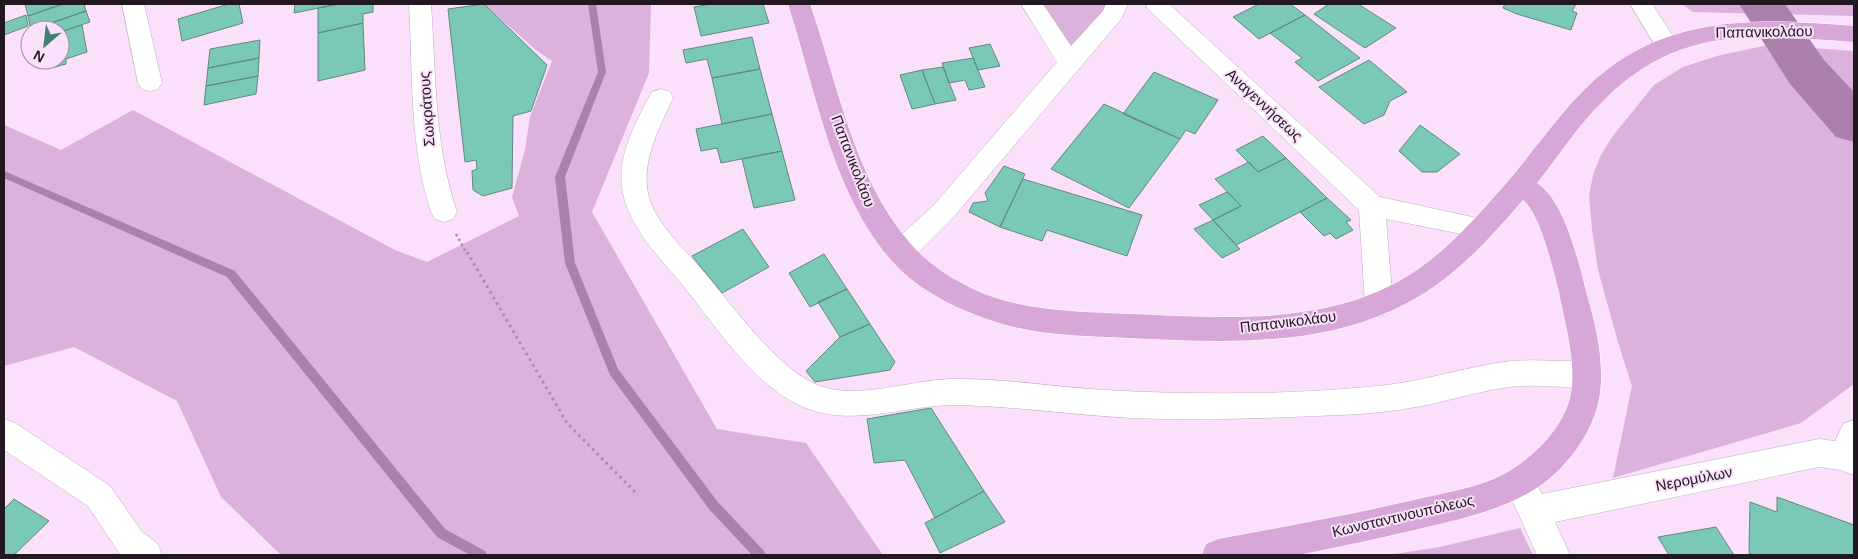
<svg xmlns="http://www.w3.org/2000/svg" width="1858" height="559" viewBox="0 0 1858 559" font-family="Arial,sans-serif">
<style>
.green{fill:#dab2db}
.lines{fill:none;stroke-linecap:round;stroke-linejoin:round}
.stream{fill:#ac80ad;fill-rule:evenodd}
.river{fill:#ac80ad;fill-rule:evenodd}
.building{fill:#7ac9b8;stroke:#638880}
.minor-casing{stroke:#c4abc4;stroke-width:1}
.major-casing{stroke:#fff;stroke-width:1}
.path-far1{stroke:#a390a3;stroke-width:2.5;stroke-dasharray:2.5 3;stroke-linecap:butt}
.path{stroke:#a390a3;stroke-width:3;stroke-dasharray:2.5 4;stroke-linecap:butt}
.minor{fill:#fff;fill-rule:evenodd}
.major{fill:#d6a7d7;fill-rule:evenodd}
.labels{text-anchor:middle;stroke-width:4;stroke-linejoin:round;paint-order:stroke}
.street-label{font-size:15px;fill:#211821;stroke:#fae0fa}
</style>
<rect width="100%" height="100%" fill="#fae0fa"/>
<!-- green -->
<path class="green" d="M484 4H651L649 73 592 212 717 429 806 443 883 555H281L221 497 177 401 74 347 4 366V125L61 150 133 110 395 250 427 262 519 216 512 197 525 150 530 117 552 61 536 50Z
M1040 4H1108L1109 5 1075 47 1069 46Z
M1682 4H1854V16L1693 12Z
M1768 45 1854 51V384L1801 423 1613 478 1632 386 1618 342 1598 270 1592 229 1589 196 1593 175 1600 157 1612 137 1654 85 1683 67 1717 56Z
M1520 528 1533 555H1388L1440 547Z"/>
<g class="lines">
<!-- stream -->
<path class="stream" d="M588 4H596L606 72 565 177 575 263 618 369 717 501 764 551 766 555H752L709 509 610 375 565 263 555 177 598 72Z
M4 171 235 271 445 529 485 551 487 555H470L437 537 227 277 4 178Z"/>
<!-- river -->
<path class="river" d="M1739 4H1785L1824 60 1854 92V142L1836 137 1790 84Z"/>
</g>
<!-- building -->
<path class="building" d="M25 4H63L28 16Z
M63 4H84L86 11 31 30 28 16Z
M229 4H239L243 23 182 41 178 19Z
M295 4H339L294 13Z
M339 4H373V12L363 14V23L318 33V8Z
M484 4 547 65 531 111 513 116 512 188 483 196 473 190 472 171 477 169 476 160 465 162 448 9Z
M711 4H763L769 23 701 36 694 7Z
M1259 4H1290L1305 15 1259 39 1233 17Z
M1329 4H1358L1396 28 1365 48 1314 14Z
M1505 4H1576L1572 11 1577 13 1571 30 1517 14 1503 8Z
M86 11 90 22 60 32V30H31Z
M26 15 28 26 4 35V23Z
M1305 15 1360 58 1318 81 1295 62 1302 58 1270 33Z
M363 23 365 70 318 81V33Z
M82 25 87 52 66 59V64L55 67 52 66 47 68 31 60H60V32Z
M752 37 760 69 712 78 707 59 686 63 683 50Z
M260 40 259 58 208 68 210 49Z
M990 44 1000 66 978 70 969 48Z
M259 58 258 76 206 86 208 68Z
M973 58 985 87 969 90 965 80 949 83 942 63Z
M1369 60 1407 92 1390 101 1384 115 1364 124 1319 87Z
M943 67 956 100 935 104 922 70Z
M760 69 772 114 722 124 712 78Z
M922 70 935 104 912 109 900 75Z
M1154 72 1218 100 1195 134 1186 130 1180 139 1123 114Z
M258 76 256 94 204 105 206 86Z
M1104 104 1180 139 1129 208 1051 169Z
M772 114 782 151 721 163 717 148 701 151 696 129Z
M1420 125 1460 154 1437 172H1422L1399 151Z
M1263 136 1286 158 1258 172 1236 150Z
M782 151 795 200 754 208 742 159Z
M1286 158 1327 198 1236 245 1213 220 1241 206 1215 179 1249 162 1258 172Z
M1004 166 1025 174 1000 227 969 212 973 203 988 201 985 193Z
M1023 179 1142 215 1127 256 1047 230 1042 241 1000 227Z
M1227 192 1241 206 1213 220 1199 205Z
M1327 198 1351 220 1346 222 1353 230 1336 239 1330 233 1324 236 1300 212Z
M1213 220 1236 245 1240 249 1222 258 1194 229Z
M743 229 769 267 722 293 692 256Z
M824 254 847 289 810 307 789 273Z
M847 289 870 324 840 337 818 302Z
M870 324 895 362 890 370 815 382 806 371 840 337Z
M931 408 984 491 935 518 905 460 874 463 867 419Z
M984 491 1005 522 940 553 925 523Z
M1777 497 1854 525V555H1754L1749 553 1750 502 1777 512Z
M14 499 49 521 14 555H4V509Z
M1716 527 1734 555H1669L1658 537Z"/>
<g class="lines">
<!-- minor casing -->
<g class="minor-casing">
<path id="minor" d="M122 4H144L162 83 158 89 150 91 142 89 138 83Z
M409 4H431C436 75 434 144 457 212L453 219 444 222 435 219 431 212C409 144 413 74 409 4Z
M1021 4H1043L1071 46 1103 11 1106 4H1128L1121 19 951 220 911 260 901 263 891 260 888 252 891 244 933 206 1057 62Z
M1145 4H1169L1380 197 1491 221 1495 228 1491 235 1482 238 1386 219 1393 305 1389 313 1379 317 1369 313 1365 305 1359 210 1148 9Z
M1630 4H1652L1678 44 1674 50 1666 52 1658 50Z
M661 89 670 92 673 98C657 133 634 174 655 212 667 234 686 251 702 270 731 303 778 371 820 386 858 400 911 380 951 379 1002 378 1054 387 1105 390 1196 395 1297 395 1387 385 1429 380 1469 366 1511 361 1526 360 1542 360 1557 361 1571 361 1583 361 1596 366L1601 375 1596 384 1586 388C1561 387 1534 384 1509 387 1480 391 1451 400 1422 406 1395 411 1367 414 1340 415 1270 418 1201 421 1132 418 1073 415 1014 406 955 405 902 405 848 430 797 404 747 379 711 318 675 276 613 206 604 176 652 92Z
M4 419 15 423 110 486 142 532 158 544 162 555 120 554 88 506 4 450Z
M1854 420V475L1840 470 1819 467 1555 522 1570 555H1537L1510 495 1515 485 1526 480 1537 485 1542 494 1819 439 1835 441 1843 424Z"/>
</g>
<!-- major casing -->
<g class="major-casing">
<path id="major" d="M788 4H810C838 84 853 177 910 243 934 271 970 291 1006 301 1047 312 1090 312 1132 314 1222 318 1325 326 1406 277 1444 254 1474 220 1503 187 1531 155 1555 119 1585 89 1661 14 1755 18 1854 26V42C1755 35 1680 24 1603 101 1578 125 1559 156 1537 183 1565 201 1579 264 1587 295 1596 326 1604 360 1600 393 1595 432 1564 473 1530 492 1496 512 1456 520 1419 529 1385 537 1352 544 1318 551L1298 555H1202L1206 544 1218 539C1284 527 1349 515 1414 500 1442 493 1472 489 1498 477 1525 464 1552 440 1565 412 1579 384 1570 345 1564 316 1559 290 1542 214 1523 200 1485 244 1447 286 1393 310 1311 348 1216 342 1128 338 1087 336 1046 336 1006 325 965 313 921 294 892 261 831 191 816 90 788 4Z"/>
</g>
<!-- path-far1 -->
<path class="path-far1" d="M456 234 467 254"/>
<!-- path -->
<path class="path" d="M467 252 567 423 638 495"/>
<!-- minor -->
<use href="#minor" class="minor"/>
<!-- major -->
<use href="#major" class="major"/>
</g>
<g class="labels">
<!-- street labels -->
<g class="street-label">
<text transform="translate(1764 32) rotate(-1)" y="5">Παπανικολάου</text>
<text transform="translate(1264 105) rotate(43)" y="5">Αναγεννήσεως</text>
<text transform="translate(427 109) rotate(-94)" y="5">Σωκράτους</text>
<text transform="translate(853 161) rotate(69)" y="5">Παπανικολάου</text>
<text transform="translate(1288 322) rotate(-7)" y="5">Παπανικολάου</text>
<text transform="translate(1694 479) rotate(-11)" y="5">Νερομύλων</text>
<text transform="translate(1403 516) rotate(-13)" y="5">Κωνσταντινουπόλεως</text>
</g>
</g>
<!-- border -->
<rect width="1858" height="559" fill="none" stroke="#211821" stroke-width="10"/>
<!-- north arrow -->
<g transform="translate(45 45) rotate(208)"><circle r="24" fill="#fae0fa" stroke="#a390a3"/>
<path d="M0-4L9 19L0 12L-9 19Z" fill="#3d8073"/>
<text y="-8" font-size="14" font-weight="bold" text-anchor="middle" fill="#211821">N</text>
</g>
</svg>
